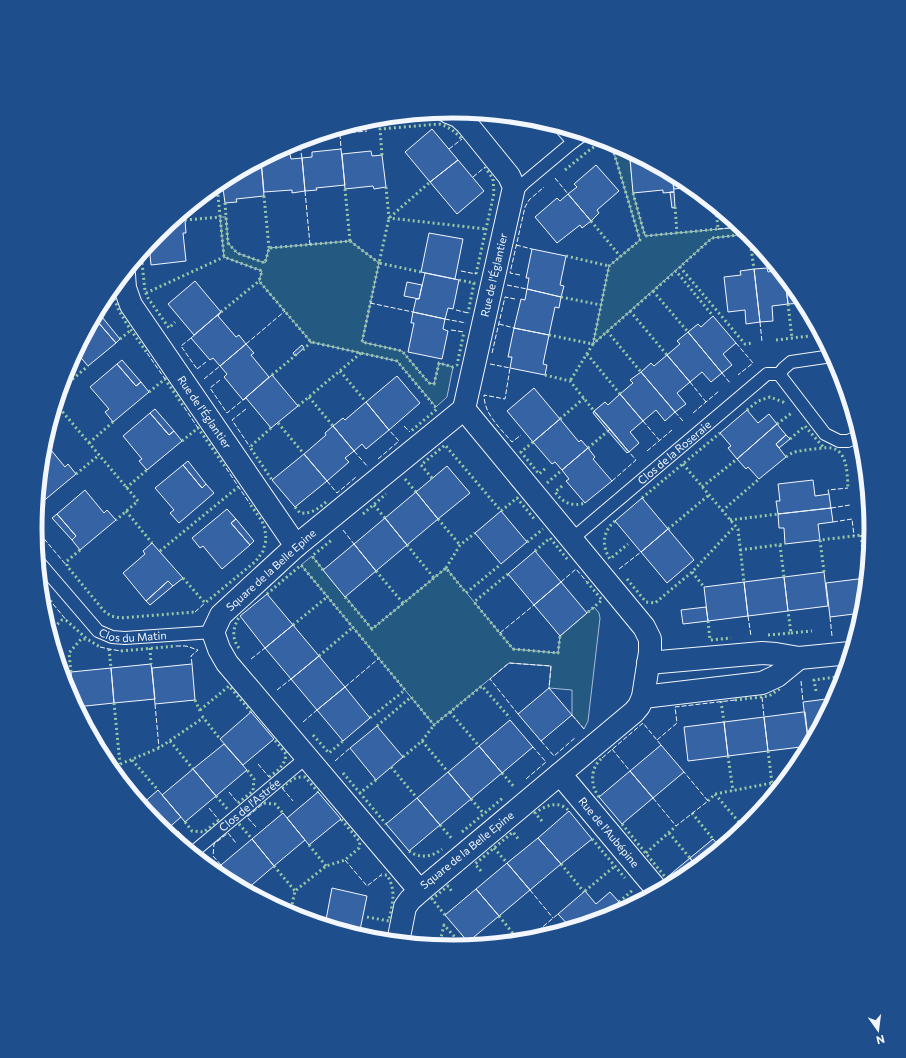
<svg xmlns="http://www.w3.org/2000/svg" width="906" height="1058" viewBox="0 0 906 1058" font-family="Commissioner,sans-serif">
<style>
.green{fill:#245a82;stroke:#a8bbd7}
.building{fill:#3563a3;stroke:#f2f6ff}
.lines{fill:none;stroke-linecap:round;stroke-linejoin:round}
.lane-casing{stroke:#f2f6ff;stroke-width:14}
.street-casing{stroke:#f2f6ff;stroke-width:24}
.lane{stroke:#1f4e8c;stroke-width:12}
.street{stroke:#1f4e8c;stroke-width:22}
.hedge{stroke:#97c8a6;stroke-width:3;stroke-dasharray:2 3;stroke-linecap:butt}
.fence{stroke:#f2f6ff;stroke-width:1;stroke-dasharray:5 2;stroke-linecap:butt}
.labels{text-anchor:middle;stroke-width:3;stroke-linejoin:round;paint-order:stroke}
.street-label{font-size:11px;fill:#f2f6ff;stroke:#1f4e8c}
.rim{fill:none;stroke:#f2f6ff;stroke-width:5}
</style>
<rect width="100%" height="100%" fill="#1f4e8c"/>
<!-- green -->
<path class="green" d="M611 143 629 152 634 197 645 236 741 227 749 234 712 238 593 344 609 266 640 240Z
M220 217H226L228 243 237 253 265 263 269 248 350 241 379 263 362 342 402 351 429 383 434 384 439 363 453 367 447 397 436 407 397 361 311 342 259 281 262 271 224 257Z
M312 556 372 629 446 568 513 649 558 653 560 636 594 607 599 613 600 618 588 721 584 729 572 715V690L549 688 551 666 509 663 434 725 301 565Z"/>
<!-- building -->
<path class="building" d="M432 129 458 160 430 182 405 152Z
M341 149 345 185 316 188 317 190 305 191 302 158 312 157V152Z
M371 151 372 156 382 155 386 187 374 189 373 186 345 189 342 154Z
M290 154 291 159 302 158 305 191 292 193V190L264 192 261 160 267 157Z
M639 157 672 174 674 192 663 193V190L633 193 630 158Z
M458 160 484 191 457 214 430 182Z
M259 161H261L264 196 236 199 237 202 225 203 222 181Z
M596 165 619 191 597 210 599 213 591 221 568 194 577 187 574 184Z
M672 174 685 182 692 187 674 189Z
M670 192H674L675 207 672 208Z
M568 194 591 221 582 228 580 225 557 243 535 217 557 198 560 201Z
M184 212 185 220 172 222Z
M185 220 186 233H183L186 261 151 265 149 244 158 233 172 222Z
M429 233 463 239 455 279 421 272Z
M532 249 566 256 560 285 564 286 561 297 527 289 529 278H526Z
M767 268 768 272 779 270 785 278 788 304 772 306 773 321 760 322 754 269Z
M754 269 760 322 746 324 745 310 728 312 724 277 741 275 740 271Z
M425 273 459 280 453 309 448 308 445 319 413 312 416 299H419Z
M785 278 801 297 804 303 788 304Z
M195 281 221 312 194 335 168 304Z
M407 282 422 285 419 299 404 296Z
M527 289 561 297 559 308 555 307 549 335 514 328 521 299 525 300Z
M97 312 102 317 97 321 116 343 88 366 76 352Z
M221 312 218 316 236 337 239 335 246 344 220 366 213 358 210 360 191 338Z
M413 312 445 319 443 329 448 331 442 359 408 352 414 323H411Z
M713 316 736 343 723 354 732 365 722 373 688 332 698 324 701 327Z
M102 317 120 339 116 343 97 321Z
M514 328 549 335 543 364 547 365 545 375 510 368 512 357H508Z
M688 332 722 373 711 382 702 372 690 382 667 355 680 344 677 341Z
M246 344 254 353 251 355 269 377 243 400 224 377 227 374 220 366Z
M302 345 304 348 295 356 293 353Z
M667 355 690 382 677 393 686 404 675 412 641 372 651 363 654 366Z
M122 360 141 382 136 386 117 364Z
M117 364 136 386 141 382 149 392 113 422 105 412 109 409 90 387Z
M641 372 675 412 665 421 656 410 643 421 620 394 633 383 630 380Z
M272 375 298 406 271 428 246 398 243 400Z
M397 376 420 403 389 430 366 402Z
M534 388 560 419 533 442 507 411Z
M620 394 643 421 630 432 639 443 629 452 594 411 605 402 608 405Z
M366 402 389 430 366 449 362 444 354 451 333 426 343 418 345 420Z
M155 409 174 431 169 435 150 413Z
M747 410 758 423 769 414 777 424 737 459 728 448 731 446 720 433Z
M594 411 610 429 608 431 593 413Z
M150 413 169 435 174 431 182 441 147 470 139 461 142 459 123 436Z
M560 419 579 442 581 440 588 448 562 470 555 462 552 464 533 442Z
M777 424 786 435 776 444 786 457 759 479 748 467 746 469 737 459Z
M333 426 354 451 345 458 349 462 327 481 304 454 326 435 325 433Z
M610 429 629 452H628L627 453 608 431Z
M786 435 790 439 779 448 776 444Z
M46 444 65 467 68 464 76 474 41 503 38 500 43 447Z
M588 448 595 457 593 459 612 481 585 503 566 481 569 479 562 470Z
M304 454 327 481 295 507 272 480Z
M188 461 206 484 202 488 183 465Z
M183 465 202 488 206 484 214 493 179 523 170 513 174 510 155 488Z
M447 466 470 493 438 519 416 492Z
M813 480 815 496 829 494 831 508 778 514 776 501H780L778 484Z
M85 490 104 513 107 510 116 520 80 550 72 540 76 536 57 514Z
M416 492 438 519 407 545 385 518Z
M642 498 668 529 641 552 615 521Z
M831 508 833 522 818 524 820 540 785 544 784 528H779L778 514Z
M227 509 236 519 231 523 250 545 222 569 203 546 200 548 192 538Z
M501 511 527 542 501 564 475 533Z
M57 514 76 536 72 540 52 518Z
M385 518 407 545 376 571 354 544Z
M236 519 254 541 250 545 231 523Z
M668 529 694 560 667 583 641 552Z
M152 543 183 578 173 586 168 581 146 601 123 573 145 554 143 551Z
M354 544 376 571 345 597 323 570Z
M535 551 561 582 534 605 508 574Z
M824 572 828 606 788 611 784 577Z
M784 577 788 611 748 616 744 582Z
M866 578 862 613 830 617 826 583Z
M168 581 173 586 150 605 146 601Z
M561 582 587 613 560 636 534 605Z
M744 582 748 616 708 621 704 587Z
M267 594 293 625 265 648 240 616Z
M706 607 708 621 683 624 681 610Z
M293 625 319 656 291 679 265 648Z
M319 656 345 687 317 710 291 679Z
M151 664 155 699 114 703 111 668Z
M192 664 195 700 155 704 152 668Z
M111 668 114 703 76 707 74 702 71 672Z
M71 676 74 702 67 689 63 677Z
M345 687 370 718 343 741 317 710Z
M549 688 572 715 541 741 518 714Z
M834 698 812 740H808L803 702Z
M251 712 274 739 243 765 220 739Z
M803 712H805L809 746 768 751 764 717Z
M764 717 768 751 728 756 724 722Z
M510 720 533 747 502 773 479 746Z
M724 722 728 756 688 761 684 727Z
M377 726 403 757 376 780 350 748Z
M224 744 247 770 216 796 193 769Z
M661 745 684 772 653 798 630 771Z
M479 746 502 773 471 799 448 772Z
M193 769 216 796 185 822 162 795Z
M630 771 653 798 622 824 599 797Z
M448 772 471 799 440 825 417 798Z
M158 790 181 817 165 831 157 824 141 805Z
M318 792 341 819 309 845 287 818Z
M417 798 440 825 409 851 386 824Z
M569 811 592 839 561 864 538 838Z
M283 813 305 840 274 866 252 839Z
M538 838 561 864 530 890 507 863Z
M252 839 274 866 246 890 238 886 221 865Z
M713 839 721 848 697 867 690 858Z
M690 858 697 867 685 877 672 884 666 878Z
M507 863 530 890 499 916 476 889Z
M225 870 238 886 219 875Z
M332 888 367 896 359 935 325 925Z
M476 889 499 916 468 942 445 915Z
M585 891 596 904 610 892 619 902 598 920 571 928 558 914Z
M619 902 624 909 613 915 598 920Z"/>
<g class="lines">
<!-- lane casing -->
<g class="lane-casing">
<g id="lane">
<path d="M466 123 478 113"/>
<path d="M573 142 584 134"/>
<path d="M514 187 521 186 524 183 573 142 560 127"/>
<path d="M779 374 784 368 791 362 832 356"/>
<path id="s1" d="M572 539 767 374H779L825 434 839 441H848L859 436"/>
<path id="s2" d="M38 561 98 631 112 637 125 638 213 632"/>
<path id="s3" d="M192 853 307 757"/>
</g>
</g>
<!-- street casing -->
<g class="street-casing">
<g id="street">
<path d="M448 112 458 116 466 123 509 176 514 187 464 409"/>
<path id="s4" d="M124 274 125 288 131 305 296 546"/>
<path d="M464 409 644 627 650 639V652L643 697 639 706 634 712 420 891 227 663 219 649 213 632 221 615 296 546Z"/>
<path d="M799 658 850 653"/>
<path d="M643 697 762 683 777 676 799 658 776 654 762 653 648 663"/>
<path id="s5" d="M560 774 658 891"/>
<path d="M398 942 405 907 410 900 420 891"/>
</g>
</g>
<!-- lane -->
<use href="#lane" class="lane"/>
<!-- street -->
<use href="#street" class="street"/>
<!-- hedge -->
<path class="hedge" d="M629 152 630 158
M382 155 380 129 439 124C450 127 455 132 462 139
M565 170 592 148 601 144 611 143 640 240 609 266 593 344 676 271 713 316
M217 185 224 257 262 271 259 281 311 342 397 361 437 409 410 432
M386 187 389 218 486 229
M345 189 350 241
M633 193 645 236 718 229 716 207
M264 196 269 248
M225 203 228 243 237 253 265 263 269 248 350 241 379 263 362 342 402 351 429 383 434 384 439 363 453 367 457 365 464 332
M675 207 677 233
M185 220 220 217
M591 221 620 256
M749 234 712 238 680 267 745 344 752 343
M749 234 754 269
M141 253 145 291 148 298 169 328 175 322
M566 256 609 266
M421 272 379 263 389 218 430 182
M476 274 494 193 493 179 485 167
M459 280 474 283 468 313
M112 289C116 313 133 332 147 353
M653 291 688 332
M146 293 224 257
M561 297 601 305
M788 304 792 338
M630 311 667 355
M221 312 259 281
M607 331 641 372
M549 335 593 344 570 381
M120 339 131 330
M776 340 809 336
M303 350 311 342
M587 354 620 394
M340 371 366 402
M272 375 297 354
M545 375 570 381 594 411
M61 389 88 366
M149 392 165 379 184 407
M309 397 333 426
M56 404 138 501 116 520
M298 406 361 353
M747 410 758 401 770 397 783 402 786 405
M53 414 60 408
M560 419 584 398
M278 423 304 454
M777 424 793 412
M271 428 250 447 272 480
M790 439 805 426 824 448
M182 441 198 428 226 468
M533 442 521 452 539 474 547 467
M89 443 113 422
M588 448 608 431
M786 457C794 450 803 451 812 449 818 449 825 447 831 448 848 451 847 474 848 488
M683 464 738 529 744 582
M76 474 99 455
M863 474 866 473
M432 478 421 465 445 445 501 511 517 498 535 520
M405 479 416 492
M547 483 562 470
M562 486 555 492C563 503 572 507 585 503
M702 487 737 459
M126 488 147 470
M642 498 720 433
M374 505 385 518
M37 506 41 503
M295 507 300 513C311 514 318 509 326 502
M126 511 152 543
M722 511 759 479
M363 514 386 494
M438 519 460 545
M730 520 778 514
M615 521C603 531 601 545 610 559L628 544
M668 529 709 495
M861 535 866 578
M527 542 543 529
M407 545 434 578
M780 545 784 577
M80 550 67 561V566L104 611 111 616 120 618 195 612
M740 550 785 544
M160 551 238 487
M535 551 550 538 568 560
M446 568 460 545 475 533
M323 570 312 556 333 539
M376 571 403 603
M692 572 704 587
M824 572 820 540 871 534
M508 574 474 602 513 649 558 653 560 636
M183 578 205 603 256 561 263 551 266 540 265 529 262 521 250 504
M627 579 646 602 655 603 692 572 735 526
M587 582 602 600 587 613
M41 589 53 604
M267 594 301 565 405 690 370 718
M345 597 372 629 446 568 466 593 501 564
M708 621 710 640 731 638
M293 625 327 597
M50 631 62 620 67 621 87 639 100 647
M791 633 812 631
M768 635 791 633 788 611
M150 648 151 664
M239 648C231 638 233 626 240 616
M109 649 111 668
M121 651 176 646
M319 656 352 628
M71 672 69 653 81 639H87
M816 691 814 680 843 676
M195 700 200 711
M735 700 769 696 781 688
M721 701 724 722
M114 703 120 764
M200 710 229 686 251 712
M450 712 479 746
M202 716 220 739
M377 726 411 697 434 725 482 686 510 718
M313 735 329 753 343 741
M170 741 193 769
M422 741 448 772
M768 751 772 783
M728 756 733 791
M403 757 422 741 434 725
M132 760 158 790
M391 767 417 798
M111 768 159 748 203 718
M343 773 360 793
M502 773 515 788
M269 777C277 771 285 766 286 754L274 739
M376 780 360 793 386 824
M282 788C289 782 295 776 305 777L318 792
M715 794 744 828
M216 796 229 811
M599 797C590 785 590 768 602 758
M471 799 484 814
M708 801 715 794 772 783 779 787
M238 803 253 791 254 779 247 770
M264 803 275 804 283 813
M692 813 713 839
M542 821 535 813C546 805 559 800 569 811
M185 822 192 831 204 832 219 820
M239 824 252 839
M622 824 666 878
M440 825 453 840
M462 832 504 797
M669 833 690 858
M592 839 625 878
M309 845 326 866
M185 847 189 844
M494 848 507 863
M409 851C420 859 432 857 442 849
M646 853 676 826
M561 864 584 892
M274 866 295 891
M481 871 475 864 513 832 519 840
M585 891 615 866
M619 902 634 889
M290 914 295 891 326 866 345 860 359 848 360 842 341 819
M445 915 432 899 448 886 453 893
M499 916 519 941
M367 917 389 921C392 905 397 891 387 875H381
M365 936 381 940
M468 942 473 945
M417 943V942L430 945
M439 946 444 925 463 946"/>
<!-- fence -->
<path class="fence" d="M340 134 341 149
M316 136 367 131
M300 146 302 158
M449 149 462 139
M473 177 485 167
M555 178 568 194
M305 191 310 245
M718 229 741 227
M516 245 532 249
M461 271 476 274
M520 275 510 273 525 207 529 200 544 187
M507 285 527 289
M370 303 413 312
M456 310 468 313
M445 319 466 323
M760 322 762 342
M499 324 514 328
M451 330 464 332
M191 338 181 346 197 369
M736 343 753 363 738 375
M246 344 285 311
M147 353 165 379
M492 353 505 297 515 299
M490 364 510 368 505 399 484 395C484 414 500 428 512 442L521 435
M197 369 206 362
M722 373 730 383
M204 379 220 366
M220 380 210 388 227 413 243 400
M690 382 706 402
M184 407 198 428
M246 409 232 420 250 447
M675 412 683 421
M693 413 719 391
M643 421 660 441
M404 426 410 432
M354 451 368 467
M647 451 672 430
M378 459 399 441 389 430
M861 460 864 485
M226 468 250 504
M327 481 337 493 356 477
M612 481 636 460 629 452
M829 494 828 490 848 488
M866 504 868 503
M831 508 850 505
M868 519 870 534
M833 522 852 519 854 536
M35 528 67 566
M343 530 354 544
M619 569 641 552
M561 582 576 569 587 582
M53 604 67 621
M195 612 205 603
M748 616 751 636
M830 617 832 636
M500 633 534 605
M176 646H186L198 650 191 656 192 664
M100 647 109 649 121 651
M251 659 265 648
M801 681 803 702
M345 687 378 659
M277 690 291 679
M762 697 764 717
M155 704 159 748
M518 714 490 679 509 663 551 666 549 688
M572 715 584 729
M303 722 317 710
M657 740 677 723 675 707 735 700
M541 741 554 756 576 737
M612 749 630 771
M602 758 643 723 661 745
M335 761 350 748
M258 764 269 777
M526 779 546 762 533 747
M282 788 293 801
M229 792 238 803
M653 798 676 826 708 801 684 772
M209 808 219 820
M256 827 247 817 264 803
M178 831 189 844
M345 860 367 886 381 875
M221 865 213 856 214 844 228 833 236 843
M530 890 553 918
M527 940 558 914"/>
</g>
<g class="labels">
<!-- street labels -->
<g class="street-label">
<text transform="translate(494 275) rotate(-77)" y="4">Rue de l'Églantier</text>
<text dy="4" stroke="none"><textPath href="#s4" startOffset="162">Rue de l'Églantier</textPath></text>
<text dy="4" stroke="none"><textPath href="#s1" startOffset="134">Clos de la Roseraie</textPath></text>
<text transform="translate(271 570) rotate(-42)" y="4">Square de la Belle Epine</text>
<text dy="4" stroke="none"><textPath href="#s2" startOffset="128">Clos du Matin</textPath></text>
<text dy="4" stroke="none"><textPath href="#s3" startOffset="75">Clos de l'Astrée</textPath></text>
<text dy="4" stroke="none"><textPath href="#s5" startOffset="76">Rue de l'Aubépine</textPath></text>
<text transform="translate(467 850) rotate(-39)" y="4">Square de la Belle Epine</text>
</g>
</g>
<!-- crop -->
<path d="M0 0H906V1058H0ZM42 529a411 411 0 1 1 822 0a411 411 0 1 1-822 0Z" fill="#1f4e8c" fill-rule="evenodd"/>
<path class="rim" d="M42 529a411 411 0 1 1 822 0a411 411 0 1 1-822 0Z"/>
<!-- north arrow -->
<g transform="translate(878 1030) rotate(166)" stroke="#1f4e8c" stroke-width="3" paint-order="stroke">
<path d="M0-3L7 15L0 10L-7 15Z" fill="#f2f6ff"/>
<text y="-6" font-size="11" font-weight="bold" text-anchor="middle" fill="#f2f6ff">N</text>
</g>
</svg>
